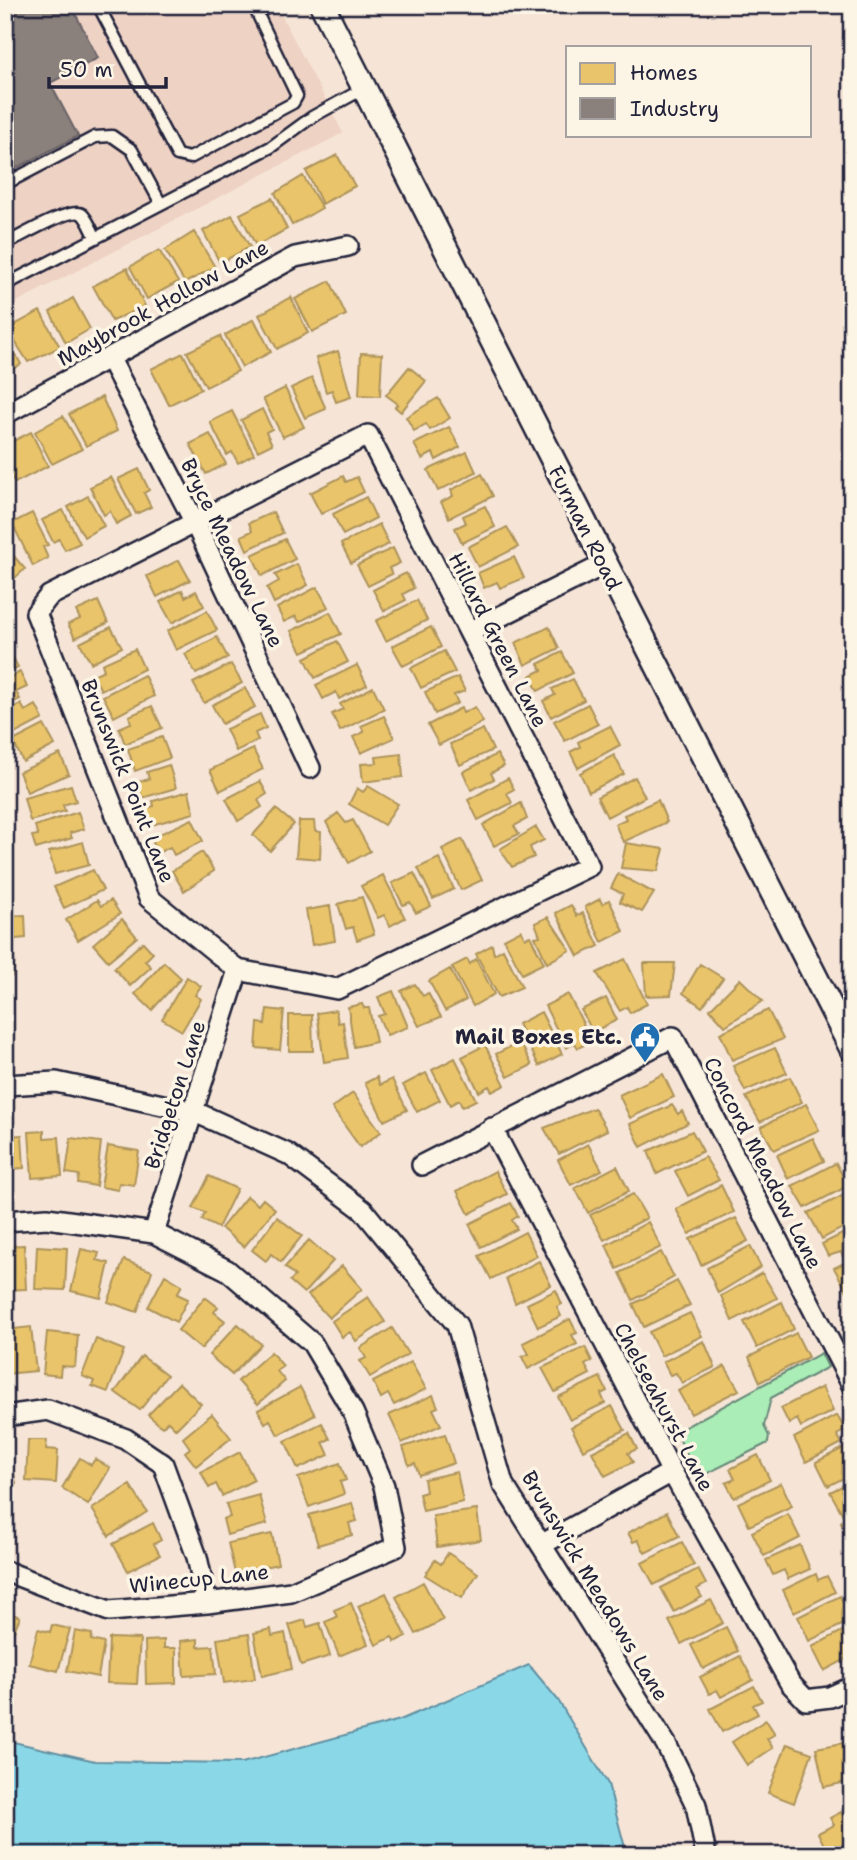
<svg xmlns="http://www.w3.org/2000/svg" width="857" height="1860" viewBox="0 0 857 1860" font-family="'Shantell Sans',sans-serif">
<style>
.built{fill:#eed2c4}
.green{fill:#abedb6;stroke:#668878;stroke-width:2}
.water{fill:#8ad8e7;stroke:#608fa2;stroke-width:2}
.homes{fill:#e9c46a;stroke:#ad935c;stroke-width:2}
.industry{fill:#8a817c;stroke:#6b6468;stroke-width:2}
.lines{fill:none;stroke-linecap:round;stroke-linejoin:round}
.service-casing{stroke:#22223b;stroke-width:15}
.minor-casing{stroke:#22223b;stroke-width:24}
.tertiary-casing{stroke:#22223b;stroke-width:28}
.service{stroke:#fcf5e5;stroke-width:10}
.minor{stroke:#fcf5e5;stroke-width:19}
.tertiary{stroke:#fcf5e5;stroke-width:23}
.labels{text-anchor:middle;stroke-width:7;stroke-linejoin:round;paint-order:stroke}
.street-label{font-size:21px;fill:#22223b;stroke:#fcf5e5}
.poi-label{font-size:21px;font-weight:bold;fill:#22223b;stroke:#fcf5e5;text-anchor:end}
</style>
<rect width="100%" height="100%" fill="#f6e5d6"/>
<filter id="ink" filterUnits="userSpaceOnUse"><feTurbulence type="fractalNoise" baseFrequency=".0143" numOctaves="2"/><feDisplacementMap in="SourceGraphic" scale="14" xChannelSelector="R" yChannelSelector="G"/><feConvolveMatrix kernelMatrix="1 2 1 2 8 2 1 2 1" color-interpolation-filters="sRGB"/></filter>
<g filter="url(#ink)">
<!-- built -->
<path class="built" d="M5 5H276L343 133 5 308Z"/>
<!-- green -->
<path class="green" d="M821 1353 828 1367 771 1398 764 1426 769 1436 768 1443 698 1478 676 1432Z"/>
<!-- water -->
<path class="water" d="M529 1665 558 1700 608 1784 627 1855H5V1740L95 1761 242 1763 400 1720Z"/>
<!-- homes -->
<path class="homes" d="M337 155 355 186 322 204 306 171Z
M303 176 322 208 292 225 275 193Z
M272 198 287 229 256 246 240 214Z
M232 215 250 247 220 263 203 231Z
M194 232 215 267 185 283 165 250Z
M159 250 178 282 147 299 130 267Z
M127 268 145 306 112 321 93 286Z
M330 281 346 315 312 332 295 299Z
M291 297 308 333 277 349 259 315Z
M73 298 90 329 66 343 50 312Z
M40 311 60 347 28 362 7 329Z
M254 319 271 352 242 367 225 335Z
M5 335 21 364 5 373Z
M220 336 238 371 206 387 187 352Z
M338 351 351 397 336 402 332 390 326 392 316 358Z
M183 353 201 389 169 405 151 369Z
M361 353 382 354 380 396 359 395Z
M409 367 426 381 401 412 395 407 398 404 386 395Z
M312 378 326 409 305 418 291 388Z
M285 388 304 427 283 437 263 399Z
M102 397 117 431 86 446 69 414Z
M438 398 450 418 430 430 426 424 414 431 406 417Z
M262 409 272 429 266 432 272 444 258 451 241 420Z
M232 411 254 454 238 463 232 452 227 455 210 422Z
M63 416 82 449 52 464 35 432Z
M449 427 460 447 436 460 433 453 422 459 414 444Z
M31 432 48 466 15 483 5 465V445Z
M210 434 226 464 206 474 190 444Z
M467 452 476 472 438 491 428 470Z
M139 469 149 490 144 493 151 507 136 514 118 479Z
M482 474 493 496 449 518 441 502 453 496 451 490Z
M343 476 346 482 357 477 364 492 321 514 310 493Z
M111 477 131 516 116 524 110 511 104 515 90 487Z
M88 496 104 526 84 537 68 507Z
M366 497 376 518 343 535 333 514Z
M485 506 495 527 462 543 455 528 466 523 463 516Z
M63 510 80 543 65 550 59 539 53 542 42 520Z
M273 512 283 533 247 550 241 536 252 531 249 523Z
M32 513 48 545 43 547 48 558 33 566 12 523Z
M379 524 389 544 351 563 341 544Z
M507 527 518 547 478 567 468 547Z
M285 539 295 559 262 576 252 555Z
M5 546 25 569 8 584 5 581Z
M393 548 400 563 389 568 392 574 368 586 357 565Z
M514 557 524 578 500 588 497 582 484 588 478 573Z
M179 560 190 580 157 597 147 576Z
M297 564 308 585 274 603 267 588 279 581 275 575Z
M406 573 414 588 403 594 406 600 384 611 373 590Z
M317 587 328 607 299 622 296 616 284 622 277 608Z
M182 590 185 597 196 591 204 606 172 623 160 602Z
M417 600 427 620 386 641 376 621Z
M98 601 108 623 75 638 68 624 80 619 76 611Z
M207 611 217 630 176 650 167 631Z
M330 612 341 634 302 652 291 631Z
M111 627 122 647 91 663 80 643Z
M431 627 441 647 403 666 392 646Z
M549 627 559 648 525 665 515 643Z
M217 637 228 658 196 674 185 654Z
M337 641 348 662 315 678 305 658Z
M135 649 144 669 101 690 93 675 104 670 102 664Z
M444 651 455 672 421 688 411 668Z
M10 652 18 667 5 674V654Z
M562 652 573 673 538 691 530 676 542 670 538 664Z
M231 664 242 683 204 703 193 683Z
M357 665 367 685 339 699 336 692 323 699 316 685Z
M20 672 27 687 16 692 20 699 5 706V680Z
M144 675 154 696 114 717 103 696Z
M458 677 465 691 454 695 458 703 435 714 425 692Z
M573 679 584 700 551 717 543 701 555 695 552 689Z
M373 687 384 709 340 731 332 714 343 709 340 704Z
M245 688 255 707 222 724 212 705Z
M21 704 25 711 36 705 43 719 9 737 5 729V712Z
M588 704 598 724 565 741 554 721Z
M152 706 162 728 125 744 119 728 131 723 129 716Z
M475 707 483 722 439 745 428 725 461 708 463 713Z
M260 714 266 728 255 733 258 740 236 751 226 729Z
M384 716 394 738 361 753 353 737 364 732 361 726Z
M44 725 55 745 23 762 13 741Z
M610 726 620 745 578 768 570 752 580 747 578 742Z
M483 729 493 750 460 765 450 744Z
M162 737 170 758 135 771 128 749Z
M253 749 263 769 220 791 210 770Z
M60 754 69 774 27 792 19 772Z
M401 754 403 777 363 782 361 764 377 763 376 757Z
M497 754 504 766 491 773 494 779 471 790 463 772Z
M614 755 624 774 589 792 580 773Z
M169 765 176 788 142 798 137 782 149 779 147 772Z
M635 777 645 797 607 817 597 797Z
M508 778 514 789 507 793 512 803 478 820 468 800Z
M260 781 267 794 258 800 262 807 238 821 226 799Z
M71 785 76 801 63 805 65 811 30 821 24 798Z
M368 786 398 804 384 825 349 804 357 788 363 792Z
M189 791 194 813 148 826 143 809 154 806 153 801Z
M658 800 667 822 623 842 615 824 626 819 624 815Z
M521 803 527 819 514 826 519 834 494 846 483 825Z
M276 809 294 824 270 851 253 835Z
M78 812 84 829 70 833 72 838 36 849 32 836 38 835 35 826Z
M338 813 346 823 353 820 370 851 349 863 326 822Z
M192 819 203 841 174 855 170 847 158 853 151 838Z
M299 821H314L315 831 321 832 320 859 296 857Z
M536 827 544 840 530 847 534 857 512 867 500 849Z
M462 839 482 880 461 890 442 849Z
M83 842 89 865 55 874 49 852Z
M626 843 664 849 658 871 621 868Z
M202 852 214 871 184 891 172 871Z
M439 858 454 889 433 899 418 868Z
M93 870 103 890 64 908 54 887Z
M414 873 431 906 416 913 410 902 403 905 392 883Z
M618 874 654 893 642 912 620 902 623 894 611 888Z
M383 875 405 918 390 926 384 915 378 918 361 886Z
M362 897 374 934 357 940 353 927 346 929 338 904Z
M600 899 602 904 609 900 624 931 602 942 585 907Z
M97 900 101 906 111 900 120 914 78 940 66 920Z
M571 905 577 916 583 913 599 946 578 956 556 913Z
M330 906 335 941 312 945 306 910Z
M25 915 26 938 5 940V916Z
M548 917 570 950 547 963 535 937 540 936 535 923Z
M122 919 137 937 108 961 93 944Z
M521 930 525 938 530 936 544 963 522 974 504 939Z
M143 942 153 953 145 961 151 967 130 986 114 968Z
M492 945 494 954 503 949 522 987 499 997 476 954Z
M5 952H14L12 976 5 975Z
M467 959 470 964 476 959 494 994 473 1006 452 967Z
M625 959 647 1004 630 1013 627 1007 620 1011 597 973Z
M164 962 181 978 152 1010 135 994Z
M644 963H675L671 995 646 996Z
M700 964 723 978 702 1007 683 993Z
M450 969 466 1000 445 1011 429 981Z
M187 977 201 986 195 995 201 999 182 1031 162 1019Z
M740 979 763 1001 725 1026 710 1009Z
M415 984 423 996 428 993 441 1017 419 1026 401 991Z
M393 991 408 1027 387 1035 378 1016 385 1014 378 997Z
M568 994 592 1041 578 1048 575 1043 566 1048 545 1006Z
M606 998 617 1020 593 1032 581 1010Z
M362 1004 364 1008H369L376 1042 354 1047 348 1007Z
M267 1009 284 1011 280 1050 256 1048 258 1023 265 1024Z
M336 1010 338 1023 343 1022 348 1058 324 1062 317 1013Z
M768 1010 783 1039 732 1060 720 1033Z
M541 1012 562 1054 539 1066 518 1024Z
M289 1015H312L313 1051H289Z
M520 1042 532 1065 508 1077 496 1054Z
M485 1045 505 1085 492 1092 489 1086 479 1092 462 1057Z
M775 1048 787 1073 745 1091 733 1066Z
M455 1058 476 1100 462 1107 459 1100 450 1105 432 1070Z
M426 1073 440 1100 417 1112 403 1085Z
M663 1074 674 1097 630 1118 619 1095Z
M377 1077 380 1085 392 1079 407 1110 384 1121 365 1083Z
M790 1077 802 1102 760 1122 746 1097Z
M353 1093 381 1132 360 1147 332 1108Z
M806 1104 819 1130 774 1150 761 1127Z
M672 1105 678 1114 682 1111 688 1123 641 1147 630 1124Z
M594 1108 607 1130 559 1154 544 1128Z
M44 1131V1138L59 1137 62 1176 32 1178 29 1132Z
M692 1131 703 1151 657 1174 648 1151Z
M22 1135 24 1168 10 1169 11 1179H5V1136Z
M71 1138 101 1142 96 1186 78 1183 79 1175 66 1173Z
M813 1138 824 1161 788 1179 777 1155Z
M588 1144 602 1170 571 1185 558 1160Z
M108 1146 139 1151 134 1185 119 1183 118 1190 101 1187Z
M705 1157 719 1180 688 1196 675 1171Z
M836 1163 848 1186 805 1208 792 1186Z
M617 1166 629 1191 588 1213 575 1188Z
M495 1171 507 1194 469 1214 457 1191Z
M209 1176 237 1189 218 1228 202 1220 205 1213 193 1208Z
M721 1185 734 1212 689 1234 676 1209Z
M852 1191V1223L822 1239 808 1213Z
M633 1194 647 1218 604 1240 590 1215Z
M247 1196 258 1205 263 1199 275 1209 244 1247 221 1228Z
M511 1203 518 1216 512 1220 517 1229 481 1247 469 1224Z
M277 1217 302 1236 281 1262 271 1254 266 1261 252 1250Z
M736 1218 748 1241 701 1265 690 1239Z
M648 1222 661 1247 617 1269 606 1245Z
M852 1229V1253L843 1257 841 1252 828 1256 822 1244Z
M525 1232 537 1256 491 1279 479 1256Z
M309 1240 333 1261 304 1293 290 1281 295 1276 285 1267Z
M24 1245 26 1289 5 1290V1246Z
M37 1246 67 1248 65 1290 35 1289Z
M750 1246 761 1267 718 1293 707 1268Z
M81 1249 99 1253 97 1260 109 1263 101 1298 71 1291Z
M661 1252 674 1277 633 1300 620 1273Z
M852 1259V1292L848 1293 834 1268Z
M124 1260 152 1271 137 1312 108 1302Z
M539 1261 551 1285 515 1303 506 1278Z
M342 1266 362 1289 329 1318 308 1295Z
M762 1273 777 1298 732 1321 721 1296Z
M165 1275 182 1285 177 1294 188 1299 176 1322 148 1307Z
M677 1281 690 1305 644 1327 633 1304Z
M556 1290 562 1304 557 1307 561 1316 538 1327 527 1304Z
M205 1297 218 1307 214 1312 225 1321 201 1349 178 1330Z
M368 1297 385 1322 356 1341 350 1332 342 1337 332 1321Z
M782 1302 794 1329 757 1348 744 1322Z
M690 1313 702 1336 661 1356 649 1332Z
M570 1319 577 1333 572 1335 577 1344 528 1369 522 1357 529 1354 523 1343Z
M238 1324 261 1344 232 1375 209 1355Z
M31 1327 36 1371 5 1374V1330Z
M392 1328 408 1354 370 1377 360 1361 366 1358 360 1348Z
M47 1332 78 1335 75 1367 61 1366 60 1376 43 1374Z
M796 1333 808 1357 760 1382 749 1357Z
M96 1339 124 1350 108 1392 92 1386 94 1381 82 1376Z
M704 1341 715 1367 682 1383 676 1373 670 1375 663 1362Z
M585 1347 592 1361 585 1365 590 1374 555 1392 542 1368Z
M271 1352 283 1366 277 1371 285 1381 258 1404 238 1381Z
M142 1356 167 1375 140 1410 115 1392Z
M411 1362 426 1389 394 1405 388 1394 381 1398 373 1382Z
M725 1366 739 1390 691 1414 678 1391Z
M600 1377 607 1391 601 1394 605 1403 570 1420 558 1397Z
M179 1383 201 1404 176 1429 168 1421 162 1427 148 1415Z
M300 1387 315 1415 278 1435 270 1420 265 1423 258 1410Z
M822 1387 833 1411 801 1427 797 1419 789 1424 781 1408Z
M433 1395 438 1407 433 1409 441 1425 402 1443 389 1415Z
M612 1406 625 1430 583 1450 571 1427Z
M212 1414 231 1438 196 1466 185 1452 190 1448 183 1438Z
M837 1415 845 1430 837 1435 842 1443 806 1462 794 1438Z
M322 1423 330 1439 323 1442 329 1455 298 1469 285 1441Z
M629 1433 637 1449 628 1453 633 1462 605 1476 592 1452Z
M445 1434 454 1463 419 1475 415 1463 409 1465 403 1447Z
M28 1440H47L46 1449 58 1450 56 1483 26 1481Z
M5 1441 16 1483 5 1486Z
M851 1444 852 1474 828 1486 816 1462Z
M240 1452 254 1480 222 1496 216 1484 209 1488 201 1472Z
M758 1455 770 1480 734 1498 726 1483 735 1479 730 1469Z
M80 1458 91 1465 95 1459 110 1468 88 1505 62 1488Z
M340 1463 346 1480 340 1482 344 1494 309 1507 298 1478Z
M457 1472 463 1502 423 1511 419 1494 426 1492 424 1479Z
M852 1481V1511L843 1515 830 1492Z
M781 1483 792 1506 749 1526 738 1503Z
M130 1485 147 1512 109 1536 92 1509Z
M259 1495 267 1524 227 1535 223 1519 230 1517 226 1504Z
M352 1503 357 1521 349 1523 352 1535 318 1545 309 1515Z
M477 1510 481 1540 437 1547 433 1516Z
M667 1512 679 1536 645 1553 638 1540 633 1542 628 1533Z
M788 1514 800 1538 764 1556 752 1532Z
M852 1517V1537L848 1539 841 1522Z
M153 1523 161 1540 154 1544 160 1555 128 1571 113 1544Z
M272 1534 278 1564 235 1573 228 1543Z
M682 1542 694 1565 654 1585 642 1563Z
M800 1545 810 1569 788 1579 784 1570 773 1575 766 1560Z
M448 1553 478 1573 462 1598 425 1575 435 1560 441 1564Z
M698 1569 706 1584 697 1589 702 1597 674 1612 661 1588Z
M816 1574 818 1580 827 1576 835 1592 794 1613 783 1590Z
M423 1582 443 1620 416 1634 396 1597Z
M386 1593 406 1636 395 1642 392 1637 376 1645 358 1606Z
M840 1596 852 1620 809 1641 798 1617Z
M711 1600 723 1623 681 1644 669 1621Z
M351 1603 368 1644 339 1656 325 1622 337 1617 334 1610Z
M5 1611 20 1617 5 1652Z
M305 1620 307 1627 320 1623 330 1656 301 1665 289 1625Z
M52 1625 70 1629 58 1671 29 1664 38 1629 50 1632Z
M726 1627 738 1651 703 1669 691 1645Z
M271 1629 272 1636 285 1633 292 1669 262 1676 254 1633Z
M846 1629 852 1639V1656L824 1671 812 1647Z
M75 1631 92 1634 91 1640 104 1643 98 1677 67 1671Z
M249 1634 255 1679 224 1683 217 1639Z
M109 1638 140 1639 137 1684 107 1683Z
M198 1639V1647L213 1646 216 1674 184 1676 181 1641Z
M164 1640V1648H176V1683L146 1684 145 1641Z
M740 1656 753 1680 721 1697 717 1690 709 1694 700 1677Z
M754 1686 762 1701 753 1705 758 1714 722 1732 710 1709Z
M766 1720 775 1734 767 1739 773 1748 747 1765 732 1742Z
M843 1743 851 1781 824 1787 816 1748Z
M787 1744 812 1753 794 1803 768 1793Z
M841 1812 852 1831V1849L845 1855H829L818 1833 834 1825 830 1818Z"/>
<!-- industry -->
<path class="industry" d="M5 5H71L98 58 50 83 78 136 5 174Z"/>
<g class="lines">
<!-- service casing -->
<g class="service-casing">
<path id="service" d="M98 5 177 155 190 158 293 103 297 96 257 13 272 5
M5 184 95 137 112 136 132 150 161 204
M5 244C18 238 71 206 82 214 88 219 92 231 96 238
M5 285 271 147 312 117 363 89"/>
</g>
<!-- minor casing -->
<g class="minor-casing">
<path id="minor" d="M110 359 195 523 310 768
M5 414 295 257 348 246
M368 435 589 866 337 989 238 970 149 898 36 613 49 596Z
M469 632 603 565
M5 1085 56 1082 195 1112 288 1154 363 1210 457 1325 503 1484 666 1744 696 1805 706 1855
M492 1128 672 1472 790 1683 806 1700 830 1697 852 1687
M422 1165 673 1037 852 1385
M5 1221 47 1218 154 1233 227 1270 312 1343 353 1412 384 1486 396 1547 291 1592 207 1603 109 1611 5 1571
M154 1233 238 970
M5 1416 48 1410 126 1439 163 1464 197 1557 207 1603
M541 1545 672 1472"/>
</g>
<!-- tertiary casing -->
<g class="tertiary-casing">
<path id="tertiary" d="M322 5 852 1049"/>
</g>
<!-- service -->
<use href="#service" class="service"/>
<!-- minor -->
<use href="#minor" class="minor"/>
<!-- tertiary -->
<use href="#tertiary" class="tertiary"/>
</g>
</g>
<!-- icons -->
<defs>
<g id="civic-pin" transform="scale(1.575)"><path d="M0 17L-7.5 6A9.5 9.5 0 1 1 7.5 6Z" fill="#1f6fb2" stroke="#fcf5e5"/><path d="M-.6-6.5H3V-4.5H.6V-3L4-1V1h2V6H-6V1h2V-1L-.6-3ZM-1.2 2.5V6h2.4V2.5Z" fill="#fff"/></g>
</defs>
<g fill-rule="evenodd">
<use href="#civic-pin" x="645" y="1037"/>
</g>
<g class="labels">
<!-- street labels -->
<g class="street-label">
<text transform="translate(163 303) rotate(-29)" y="7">Maybrook Hollow Lane</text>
<text transform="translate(585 528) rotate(63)" y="7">Furman Road</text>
<text transform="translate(232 553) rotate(64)" y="7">Bryce Meadow Lane</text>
<text transform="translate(498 640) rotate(63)" y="7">Hillard Green Lane</text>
<text transform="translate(128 781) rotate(68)" y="7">Brunswick Point Lane</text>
<text transform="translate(175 1095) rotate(-72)" y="7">Bridgeton Lane</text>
<text transform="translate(763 1163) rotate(63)" y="7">Concord Meadow Lane</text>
<text transform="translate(664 1407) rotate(62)" y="7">Chelseahurst Lane</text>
<text transform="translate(199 1579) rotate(-6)" y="7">Winecup Lane</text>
<text transform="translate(595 1586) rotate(59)" y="7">Brunswick Meadows Lane</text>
</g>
<!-- poi labels -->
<g class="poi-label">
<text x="622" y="1044">Mail Boxes Etc.</text>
</g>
</g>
<!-- margin -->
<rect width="857" height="1860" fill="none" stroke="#fcf5e5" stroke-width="28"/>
<rect x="14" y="14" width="829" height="1832" fill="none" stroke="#22223b" stroke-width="2.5" filter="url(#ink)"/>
<!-- legend -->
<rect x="566" y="46" width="245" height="91" fill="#fcf5e5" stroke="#a5a1a1" stroke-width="2"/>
<rect x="580" y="63" width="35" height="21" fill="#e9c46a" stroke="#a5a1a1" stroke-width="2"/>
<text x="630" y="80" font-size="21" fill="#22223b">Homes</text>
<rect x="580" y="98" width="35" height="21" fill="#8a817c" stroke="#a5a1a1" stroke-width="2"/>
<text x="630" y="116" font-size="21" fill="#22223b">Industry</text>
<!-- scale -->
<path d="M49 77v10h117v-10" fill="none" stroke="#22223b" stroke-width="3.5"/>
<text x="60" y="77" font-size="21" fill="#22223b" stroke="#fcf5e5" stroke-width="5" paint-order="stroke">50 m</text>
</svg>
